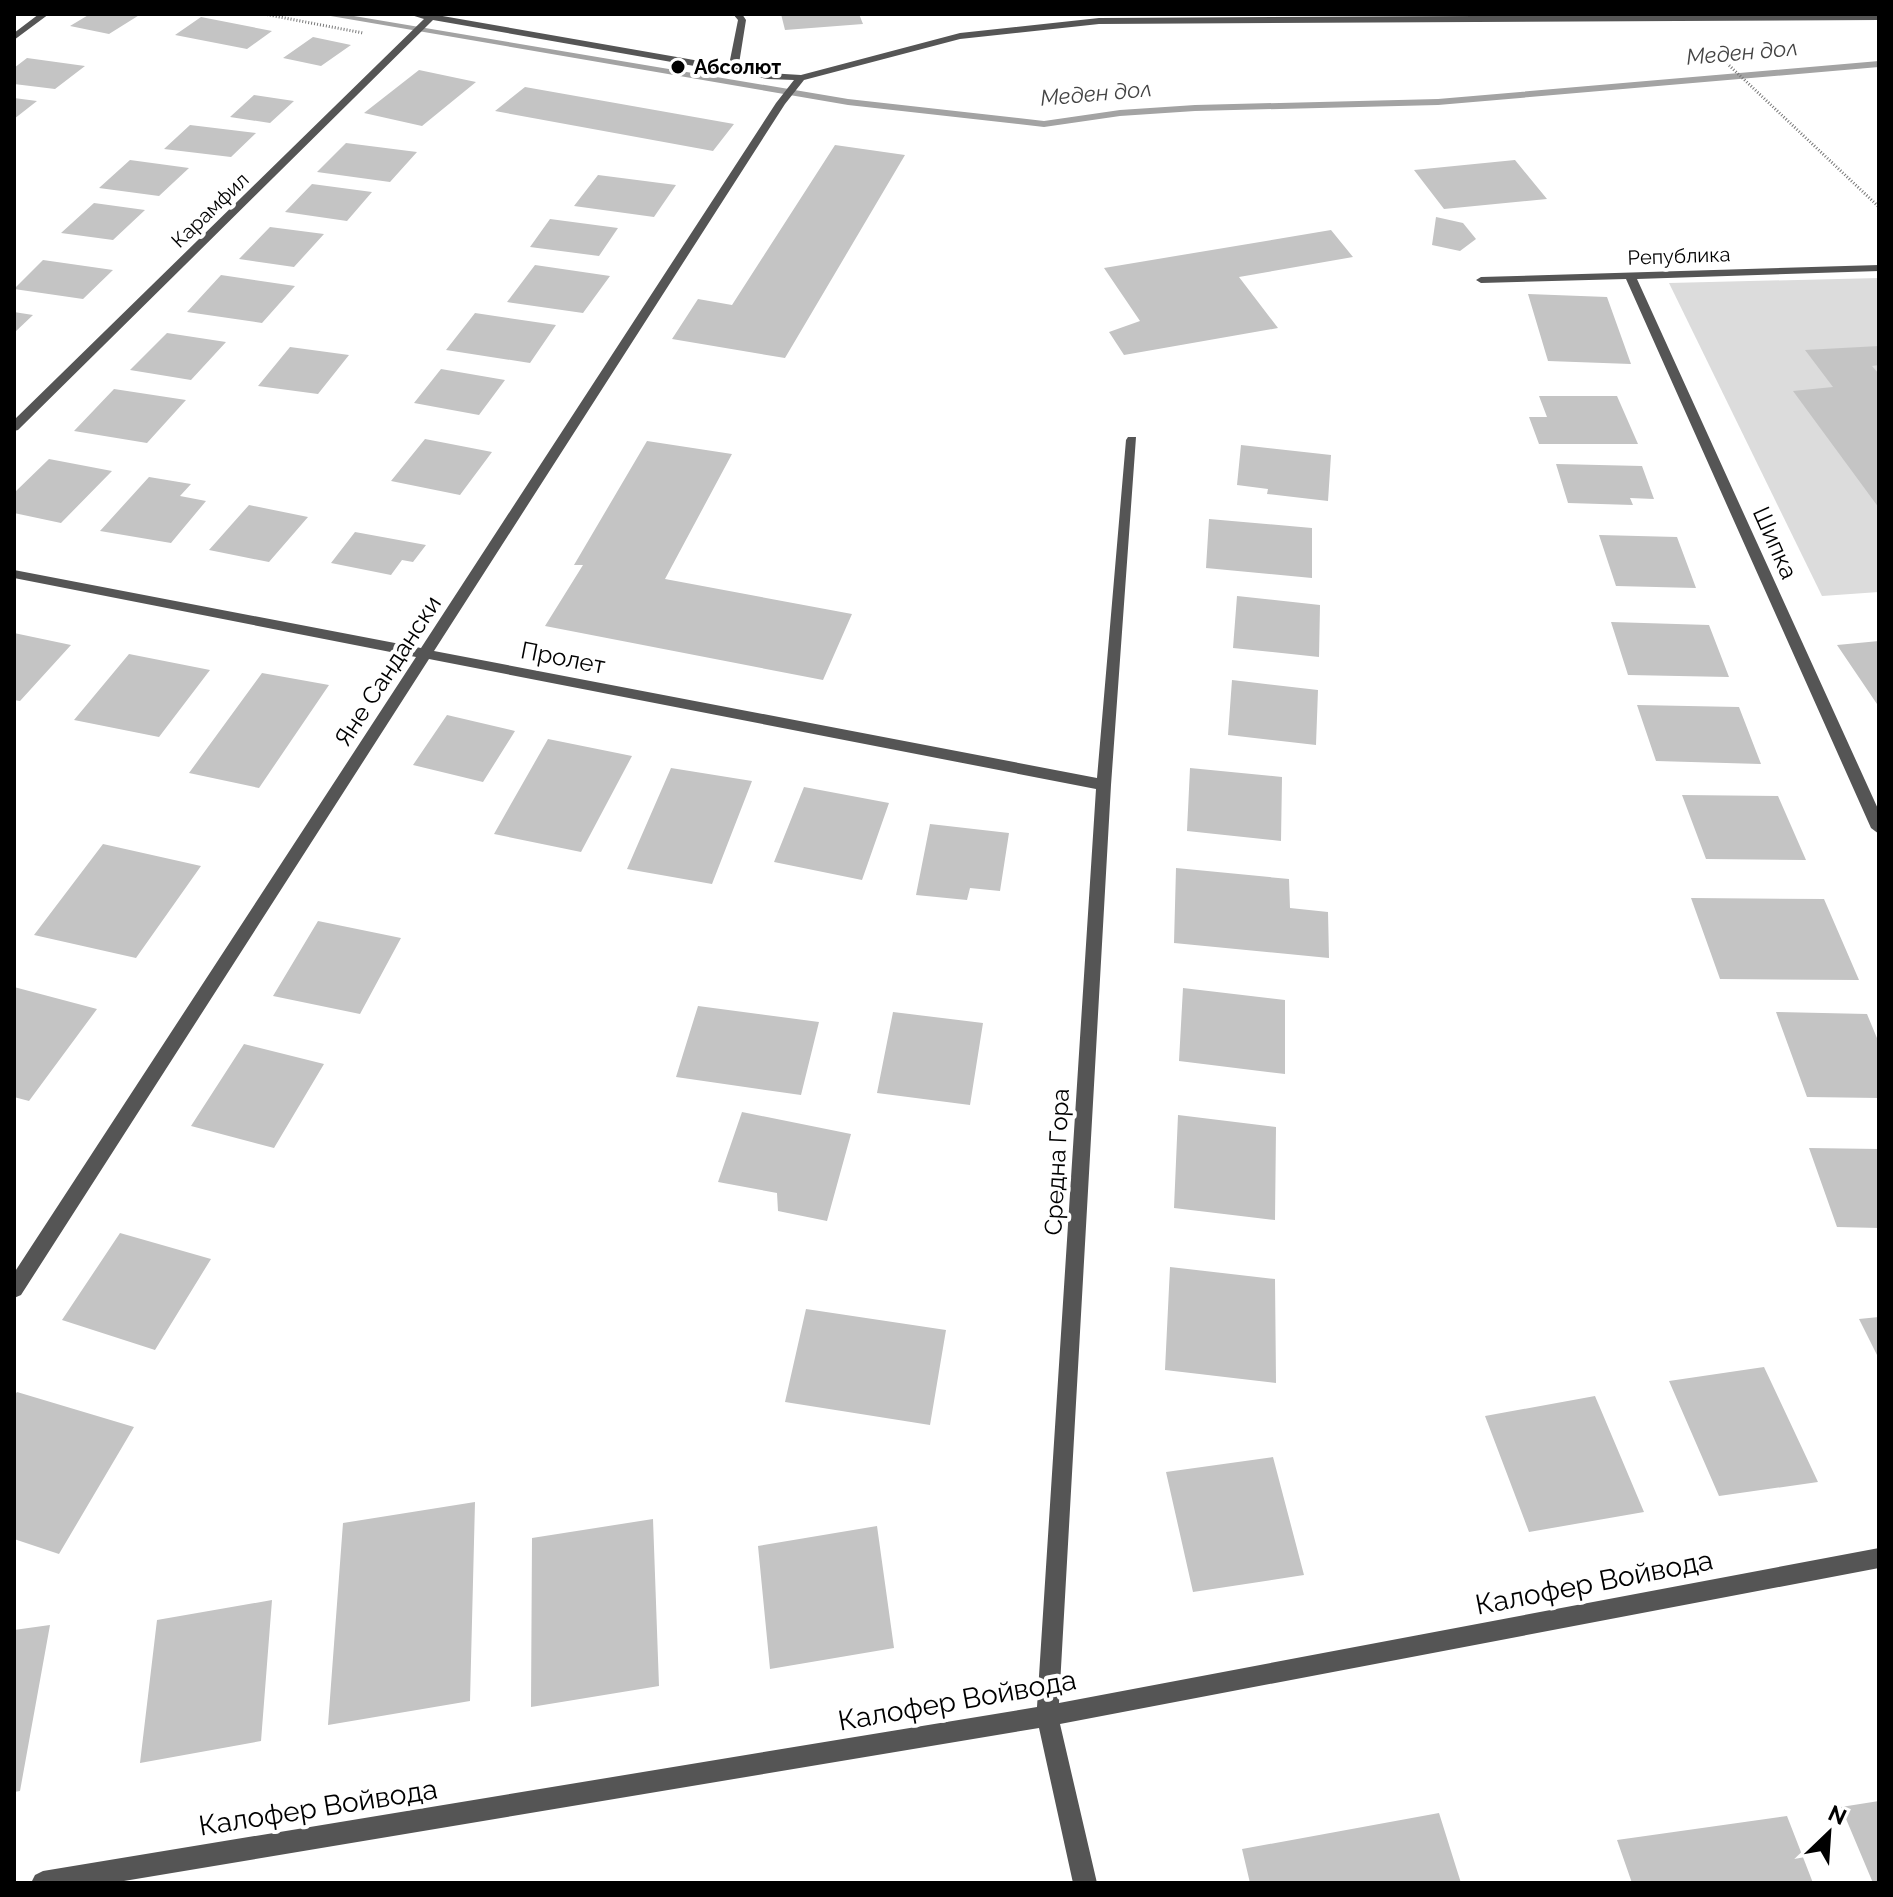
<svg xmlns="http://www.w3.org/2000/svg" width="1893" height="1897" viewBox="0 0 1893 1897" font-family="Raleway,sans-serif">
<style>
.green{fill:#dcdcdc}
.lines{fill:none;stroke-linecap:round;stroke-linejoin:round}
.stream{fill:#a3a3a3;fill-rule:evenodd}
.building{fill:#c4c4c4}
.path{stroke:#777;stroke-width:3;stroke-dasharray:1 2;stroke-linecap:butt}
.lane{fill:#555;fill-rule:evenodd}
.street{fill:#555;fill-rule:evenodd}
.poi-dot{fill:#000;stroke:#fff;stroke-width:3}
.labels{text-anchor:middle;stroke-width:8;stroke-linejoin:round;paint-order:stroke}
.far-poi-label{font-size:20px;font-weight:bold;fill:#000;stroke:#fff;text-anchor:start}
.far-street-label{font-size:20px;fill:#000;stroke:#fff}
.far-water-label{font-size:22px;font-style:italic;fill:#444;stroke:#fff}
.street-label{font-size:24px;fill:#000;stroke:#fff}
.near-street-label{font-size:28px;fill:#000;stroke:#fff}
</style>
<rect width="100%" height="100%" fill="#fff"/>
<!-- green -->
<path class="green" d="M1879 278V592L1822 596 1669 283Z"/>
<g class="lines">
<!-- stream -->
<path class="stream" d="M319 14H342L848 99 1044 121 1120 110 1195 105 1438 99 1879 61V67L1438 105 1195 111 1120 116 1044 127 848 105Z"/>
</g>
<!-- building -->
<path class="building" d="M90 14H141L109 34 70 26Z
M781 14H859L863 24 785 30Z
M201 17 272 31 247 49 175 35Z
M313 37 351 45 321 66 283 58Z
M27 58 85 66 55 89 14 84V68Z
M419 70 476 82 422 126 364 113Z
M525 87 734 124 713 151 495 111Z
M254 95 294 101 270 123 230 117Z
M14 98 37 101 14 119Z
M190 125 256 133 231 157 164 149Z
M346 143 417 152 390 182 317 172Z
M835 145 905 155 785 358 672 339 698 299 732 305Z
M130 160 189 168 159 196 99 188Z
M1515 160 1547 199 1444 209 1414 170Z
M598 175 676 185 654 217 574 206Z
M312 184 372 192 347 221 285 212Z
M94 203 145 210 113 240 61 233Z
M1436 217 1463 223 1476 239 1460 251 1432 245Z
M550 219 618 228 599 256 530 247Z
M270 227 324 234 294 267 239 259Z
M1331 230 1353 257 1239 277 1278 328 1124 355 1109 332 1140 321 1104 268Z
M43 260 113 270 83 299 14 289Z
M535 265 610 276 583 313 507 302Z
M221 275 295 286 262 323 187 312Z
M1528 294 1607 297 1631 364 1548 361Z
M14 312 33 315 14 333Z
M475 313 556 325 530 363 446 350Z
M167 333 226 342 191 380 130 370Z
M1879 346V365L1872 366 1879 374V508L1793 391 1833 387 1805 350Z
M290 347 349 355 318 394 258 386Z
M441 369 505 380 479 415 414 403Z
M114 389 186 400 147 443 74 431Z
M1539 396H1617L1638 444H1539L1529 417H1547Z
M425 439 492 452 460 495 391 481Z
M647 441 732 454 665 579 852 614 823 680 545 626 583 565H574Z
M1241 445 1331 455 1328 501 1267 494 1268 489 1237 485Z
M49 459 112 471 61 523 14 513V493Z
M1556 464 1642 466 1654 499 1630 498 1633 505 1568 503Z
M149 477 191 484 180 496 206 501 171 543 100 531Z
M249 505 308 517 269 562 209 550Z
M1209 519 1312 528V578L1206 568Z
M355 532 426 545 413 562 402 560 391 575 331 563Z
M1599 535 1677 537 1696 588 1616 586Z
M1237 596 1320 605 1319 657 1233 648Z
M1611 622 1709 625 1729 677 1628 675Z
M14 633 71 645 20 701 14 700Z
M1879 641V707L1837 645Z
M129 654 210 670 159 737 74 720Z
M262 673 329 685 259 788 189 773Z
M1232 680 1318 690 1316 745 1228 735Z
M1637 705 1739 707 1761 764 1656 761Z
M447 715 515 731 483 782 413 765Z
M548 739 632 756 581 852 494 834Z
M671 768 752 781 712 884 627 869Z
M1190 768 1282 777 1281 841 1187 831Z
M804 787 889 803 862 880 774 862Z
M1682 795 1778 796 1806 860 1706 859Z
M930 824 1009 833 1000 891 970 888 967 900 916 895Z
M103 844 201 866 136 958 34 935Z
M1176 868 1289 879 1290 908 1328 912 1329 958 1174 943Z
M1691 898 1824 899 1859 980 1720 979Z
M318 921 401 938 360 1014 273 996Z
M14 987 97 1009 29 1101 14 1097Z
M1183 988 1285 1000V1074L1179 1061Z
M698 1006 819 1022 801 1095 676 1077Z
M893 1012 983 1023 970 1105 877 1093Z
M1776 1012 1867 1014 1879 1043V1098L1807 1097Z
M244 1044 324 1064 274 1148 191 1126Z
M742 1112 851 1134 827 1221 778 1211 777 1193 718 1182Z
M1178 1115 1276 1127 1275 1220 1174 1208Z
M1809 1148 1879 1149V1228L1837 1227Z
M120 1233 211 1259 155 1350 62 1320Z
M1170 1267 1275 1279 1276 1383 1165 1370Z
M806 1309 946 1330 930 1425 785 1402Z
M1879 1317V1359L1859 1319Z
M1764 1367 1818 1482 1719 1496 1669 1381Z
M17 1392 134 1427 59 1554 14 1539V1396Z
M1595 1396 1644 1512 1529 1532 1485 1416Z
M1273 1457 1304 1575 1193 1592 1166 1472Z
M475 1502 470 1701 328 1725 343 1523Z
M653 1519 659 1686 531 1707 532 1538Z
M877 1526 894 1648 770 1669 758 1546Z
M272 1600 261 1741 140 1763 157 1620Z
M50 1625 20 1791 14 1792V1630Z
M1879 1801V1883H1873L1841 1807Z
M1439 1813 1461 1883H1250L1242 1849Z
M1787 1816 1813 1883H1632L1617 1840Z"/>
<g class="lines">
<!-- path -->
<path class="path" d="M264 14 363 33
M1716 53 1879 207"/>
<!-- lane -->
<path class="lane" d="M733 14H742L746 20 738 70 733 73 728 70 738 20Z"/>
<!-- street -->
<path class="street" d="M39 14H49L14 40V33Z
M408 14H431L768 73 801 75 960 33 1099 18 1879 14V20L1099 24 960 39 804 80 785 104 434 651 1097 778 1126 440 1128 437H1136L1111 785 1059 1703 1879 1548V1568L1060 1724 1097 1883H1073L1039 1728 112 1883H31L35 1875 43 1871 1037 1707 1096 789 429 659 21 1295 14 1298V1273L416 657 14 578V570L421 648 776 103 794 80 768 79 433 20 18 430 14 431V420L424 19Z
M1879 265V271L1637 279 1879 811V834L1871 828 1626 279 1481 283 1476 280 1481 277Z"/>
</g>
<!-- markers -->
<circle class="poi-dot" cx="678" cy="67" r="8"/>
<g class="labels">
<!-- far-poi labels -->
<g class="far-poi-label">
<text x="694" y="74">Абсолют</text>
</g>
<!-- far-street labels -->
<g class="far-street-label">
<text transform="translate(210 210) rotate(-44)" y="7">Карамфил</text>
<text transform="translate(1679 256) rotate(-2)" y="7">Република</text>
</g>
<!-- far-water labels -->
<g class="far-water-label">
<text transform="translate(1742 52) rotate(-5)" y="8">Меден дол</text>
<text transform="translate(1096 93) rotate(-5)" y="8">Меден дол</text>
</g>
<!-- street labels -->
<g class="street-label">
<text transform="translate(1775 543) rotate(66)" y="8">Шипка</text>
<text transform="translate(563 658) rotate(11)" y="8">Пролет</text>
<text transform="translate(388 671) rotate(-57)" y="8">Яне Сандански</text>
<text transform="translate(1057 1162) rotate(-87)" y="8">Средна Гора</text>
</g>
<!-- near-street labels -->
<g class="near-street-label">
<text transform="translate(1594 1582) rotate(-11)" y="10">Калофер Войвода</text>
<text transform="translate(957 1700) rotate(-10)" y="10">Калофер Войвода</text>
<text transform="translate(318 1807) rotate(-9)" y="10">Калофер Войвода</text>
</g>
</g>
<!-- border -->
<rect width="1893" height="1897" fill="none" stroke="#000000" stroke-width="32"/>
<!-- north arrow -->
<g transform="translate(1829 1833) rotate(25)" stroke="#ffffff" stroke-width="6" paint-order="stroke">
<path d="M0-6L14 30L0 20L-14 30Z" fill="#000000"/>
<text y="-12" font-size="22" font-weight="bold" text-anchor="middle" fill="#000000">N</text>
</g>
</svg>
